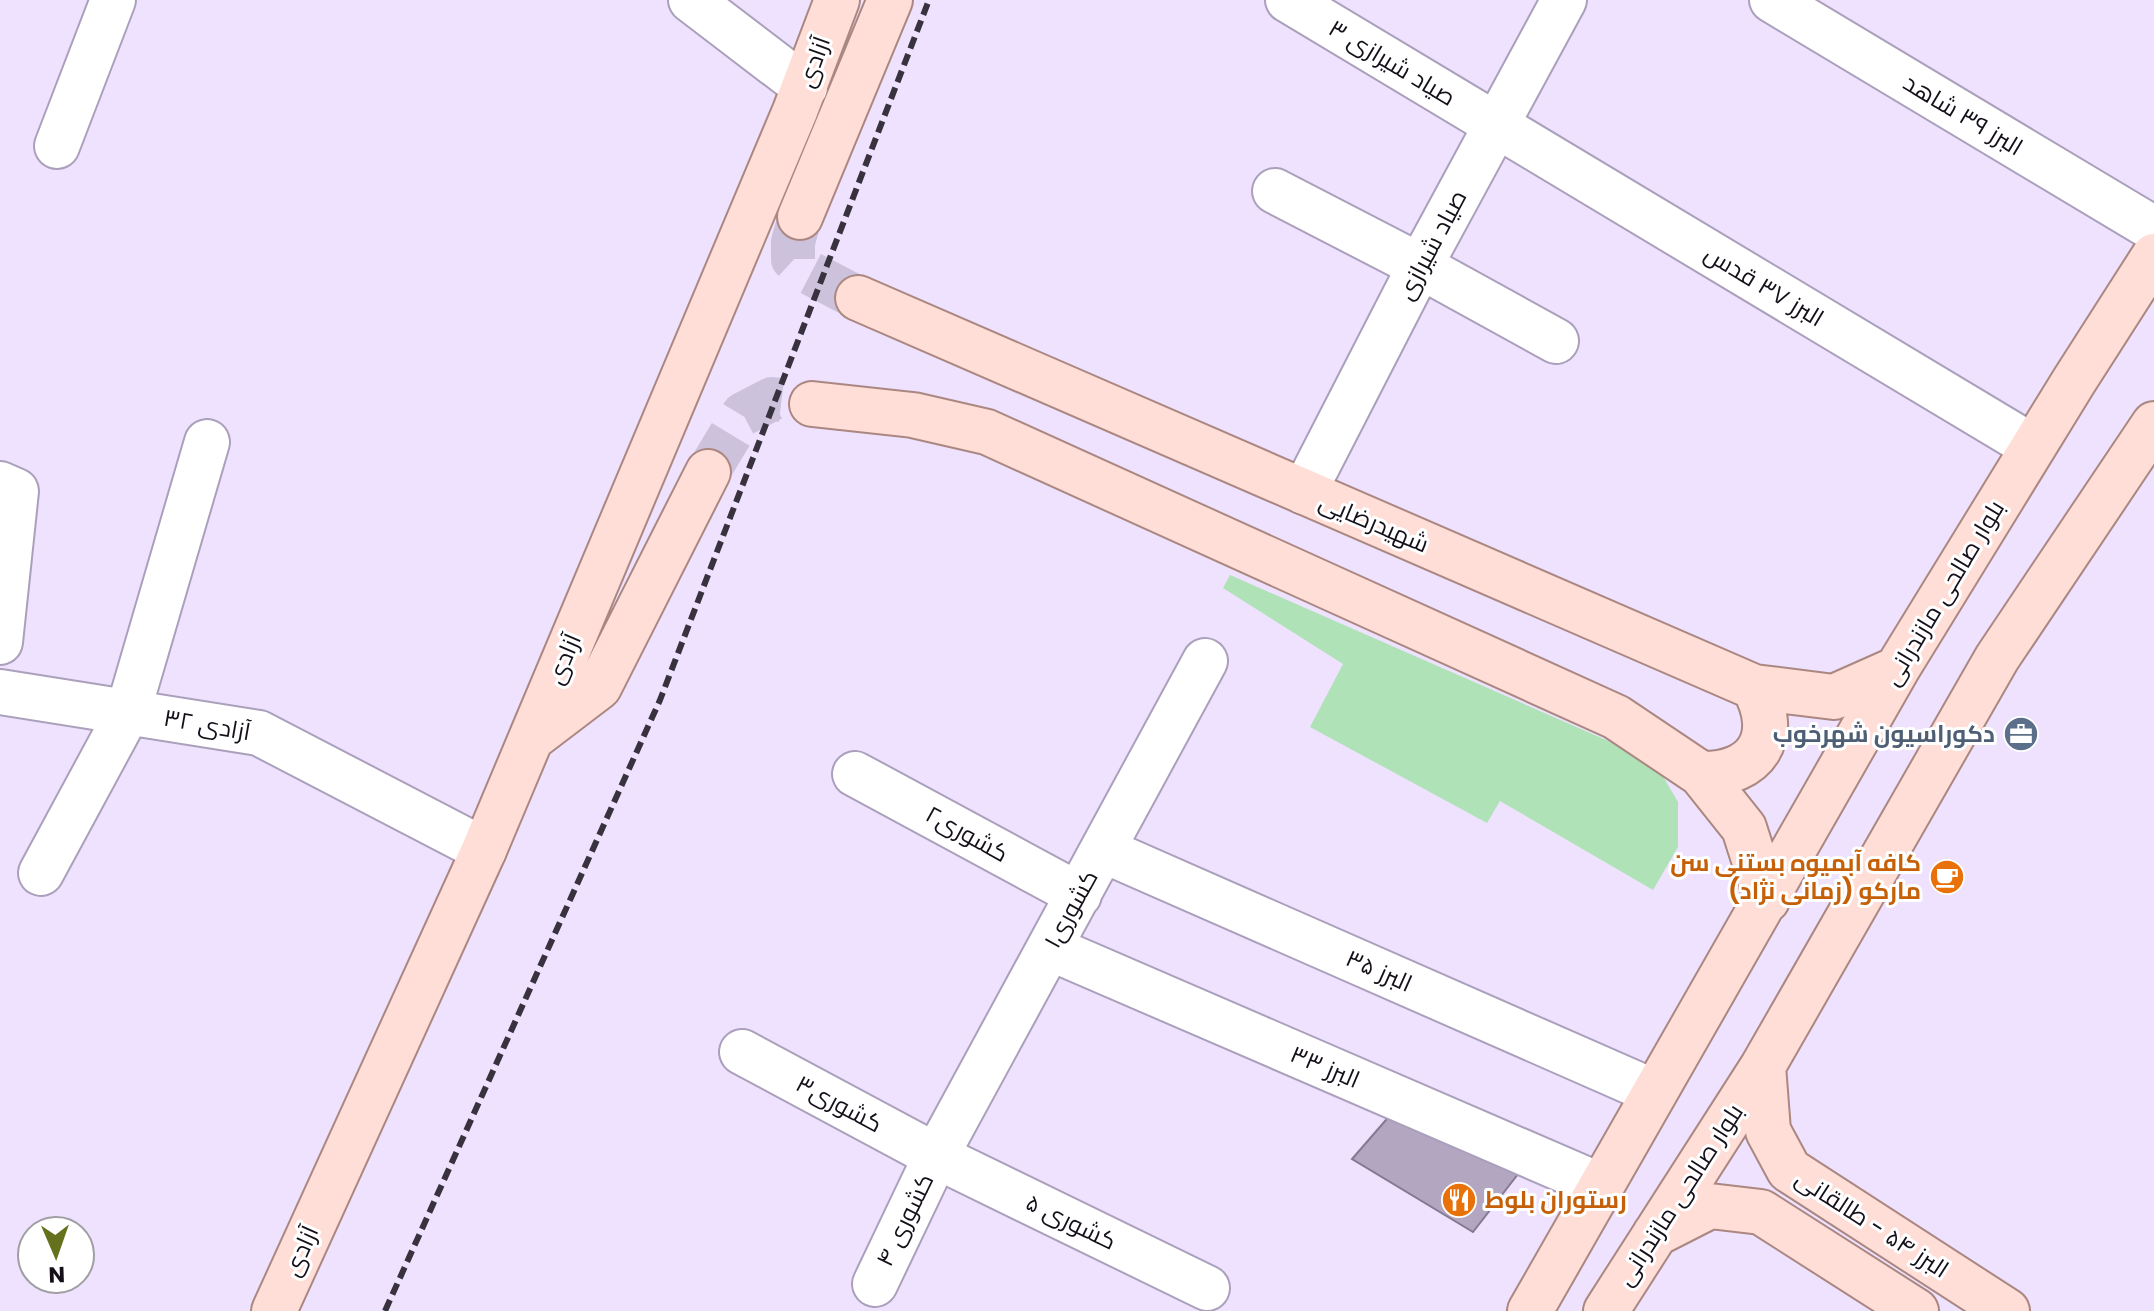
<svg xmlns="http://www.w3.org/2000/svg" width="2154" height="1311" viewBox="0 0 2154 1311" font-family="Poppins,Cairo,sans-serif">
<style>
.green{fill:#afe2b6}
.building{fill:#b2a6c1;stroke:#847992;stroke-width:2}
.lines{fill:none;stroke-linecap:round;stroke-linejoin:round}
.major-tunnel{stroke:#cdc2dc;stroke-width:44;stroke-dasharray:44 22;stroke-linecap:butt}
.minor-casing{stroke:#aba0bb;stroke-width:48}
.major-casing{stroke:#ab8782;stroke-width:48}
.minor{stroke:#fff;stroke-width:44}
.major{stroke:#feded6;stroke-width:44}
.rail{stroke:#38323f;stroke-width:6;stroke-dasharray:12 6;stroke-linecap:butt}
.labels{text-anchor:middle;stroke-width:6;stroke-linejoin:round;paint-order:stroke}
.street-label{font-size:24px;fill:#140f19;stroke:#fff}
.service-label{font-size:24px;font-weight:bold;fill:#4e5e75;stroke:#fff;text-anchor:end}
.food-label{font-size:24px;font-weight:bold;fill:#c56008;stroke:#fff;text-anchor:end}
</style>
<rect width="100%" height="100%" fill="#eee2fe"/>
<!-- green -->
<path class="green" d="M1230 575 1654 761 1678 802V847L1653 890 1500 801 1487 823 1310 727 1343 664 1223 588Z"/>
<!-- building -->
<path class="building" d="M1392 1113 1522 1169 1473 1232 1352 1159Z"/>
<g class="lines">
<!-- major-tunnel -->
<path class="major-tunnel" d="M800 217 793 242V259L806 271 858 298
M708 472 743 414 772 399 812 404"/>
<!-- minor casing -->
<g class="minor-casing">
<path id="minor" d="M691 0 805 87
M1288 0 2033 447
M1772 0 2154 229
M57 146 113 0
M1275 191 1420 266 1556 341
M0 484 16 491 0 642
M1304 492 1420 266 1564 0
M0 692 259 733 484 850
M855 774 1079 895
M1103 850 1654 1092
M41 873 128 712 207 442
M1050 948 1601 1186
M742 1052 936 1156 1207 1288
M875 1284 936 1156 1205 661"/>
</g>
<!-- major casing -->
<g class="major-casing">
<path id="major" d="M800 217 890 0
M858 298 1754 687 1834 697 1897 669
M812 404 913 415 987 432 1616 717 1701 774 1744 828 1767 900
M532 738 599 687 708 472
M1701 774C1757 775 1781 737 1754 687
M1763 1066 1768 1131 1789 1170 2007 1311
M1655 1234 1710 1206 1761 1212 1916 1311
M274 1311 484 850 795 111 837 0
M1530 1311 1897 669 2074 381 2154 256
M1606 1311 1763 1066 1997 658 2154 424"/>
</g>
<!-- minor -->
<use href="#minor" class="minor"/>
<!-- major -->
<use href="#major" class="major"/>
<!-- rail -->
<path class="rail" d="M385 1311 660 700 929 0"/>
</g>
<!-- icons -->
<defs>
<g id="office-disc" transform="scale(1.8)"><circle r="9.5" fill="#5c6f8a" stroke="#fff"/><path d="M-6-3h4V-5.5h4V-3h4V5H-6ZM-1-4.5V-3h2v-1.5ZM-6 0V1H6V0Z" fill="#fff"/></g>
<g id="cafe-disc" transform="scale(1.8)"><circle r="9.5" fill="#e8710a" stroke="#fff"/><path d="M-5.5-4.5H6V0H3Q3 3.5 0 3.5H-2.5Q-5.5 3.5-5.5 0ZM3-3.2v2h1.7v-2ZM-6 4.5H4V6H-6Z" fill="#fff"/></g>
<g id="restaurant-disc" transform="scale(1.8)"><circle r="9.5" fill="#e8710a" stroke="#fff"/><path d="M-5-6h1v4h1v-4h1v4h1v-4h1v5L-1.5 .5V6h-2V.5L-5-1ZM5-6V6H3V1.5H1.5Q1.5-4 5-6Z" fill="#fff"/></g>
</defs>
<g fill-rule="evenodd">
<use href="#office-disc" x="2021" y="734"/>
<use href="#cafe-disc" x="1947" y="877"/>
<use href="#restaurant-disc" x="1459" y="1200"/>
</g>
<g class="labels">
<!-- street labels -->
<g class="street-label">
<text transform="translate(814 62) rotate(-70)" y="8">آزادی</text>
<text transform="translate(1392 63) rotate(31)" y="8">صیاد شیرازی ۳</text>
<text transform="translate(1963 115) rotate(31)" y="8">البرز ۳۹ شاهد</text>
<text transform="translate(1432 245) rotate(-62)" y="8">صیاد شیرازی</text>
<text transform="translate(1764 286) rotate(31)" y="8">البرز ۳۷ قدس</text>
<text transform="translate(1374 523) rotate(23)" y="8">شهیدرضایی</text>
<text transform="translate(1944 593) rotate(-59)" y="8">بلوار صالحی مازندرانی</text>
<text transform="translate(564 659) rotate(-67)" y="8">آزادی</text>
<text transform="translate(207 725) rotate(10)" y="8">آزادی ۳۲</text>
<text transform="translate(967 834) rotate(29)" y="8">کشوری۲</text>
<text transform="translate(1071 909) rotate(-61)" y="8">کشوری۱</text>
<text transform="translate(1379 971) rotate(24)" y="8">البرز ۳۵</text>
<text transform="translate(1325 1067) rotate(23)" y="8">البرز ۳۳</text>
<text transform="translate(839 1104) rotate(28)" y="8">کشوری۳</text>
<text transform="translate(1680 1195) rotate(-57)" y="8">بلوار صالحی مازندرانی</text>
<text transform="translate(905 1220) rotate(-64)" y="8">کشوری ۴</text>
<text transform="translate(1071 1222) rotate(26)" y="8">کشوری ۵</text>
<text transform="translate(1872 1224) rotate(33)" y="8">البرز ۵۴ - طالقانی</text>
<text transform="translate(301 1251) rotate(-66)" y="8">آزادی</text>
</g>
<!-- service labels -->
<g class="service-label">
<text x="1995" y="742">دکوراسیون شهرخوب</text>
</g>
<!-- food labels -->
<g class="food-label">
<text x="1921" y="871">کافه آبمیوه بستنی سن<tspan x="1921" dy="28">مارکو (زمانی نژاد)</tspan></text>
<text x="1485" y="1208" text-anchor="start">رستوران بلوط</text>
</g>
</g>
<!-- north arrow -->
<g transform="translate(56 1255) rotate(178)"><circle r="38" fill="#ffffff" stroke="#a19fa3" stroke-width="2"/>
<path d="M0-6L14 30L0 20L-14 30Z" fill="#65711c"/>
<text y="-12" font-size="22" font-weight="bold" text-anchor="middle" fill="#140f19">N</text>
</g>
</svg>
